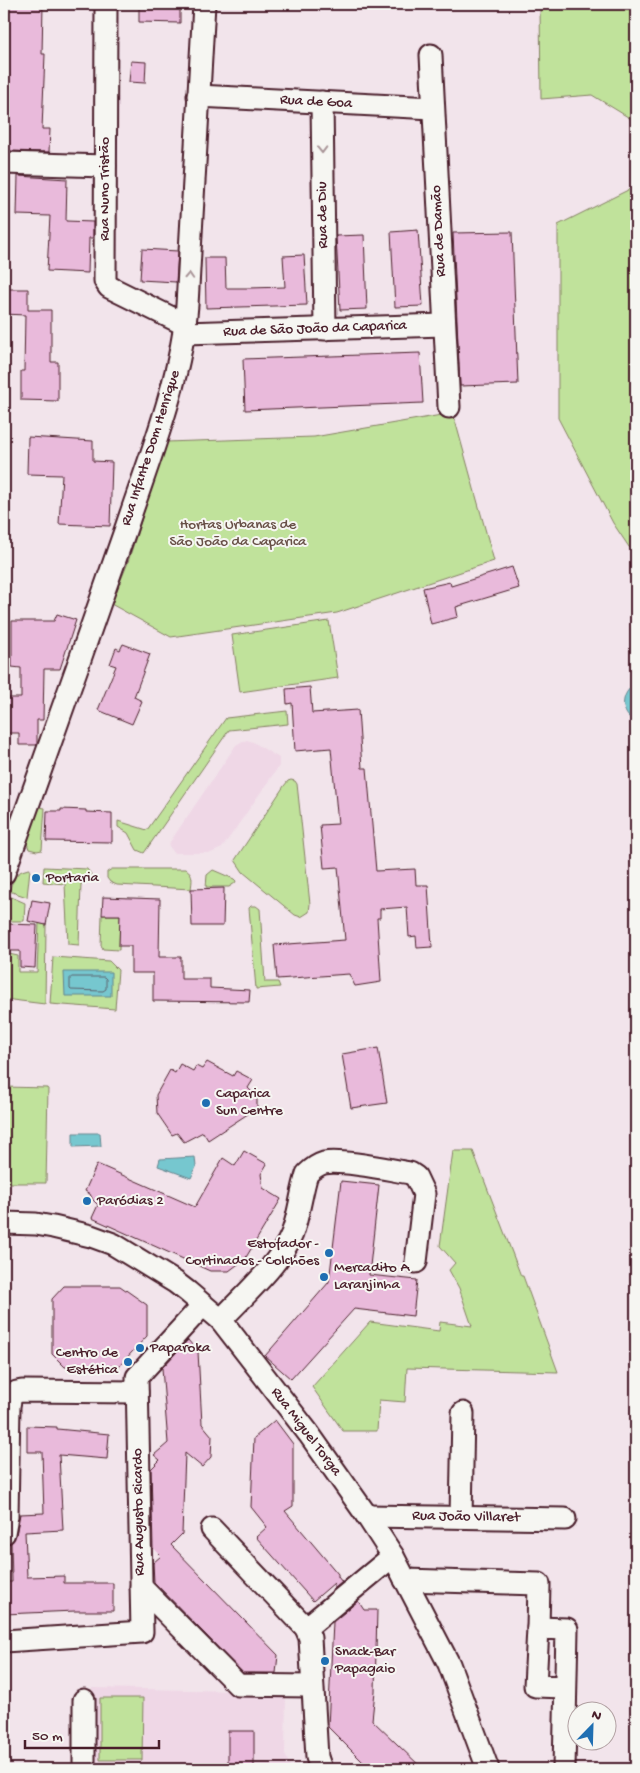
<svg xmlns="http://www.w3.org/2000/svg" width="640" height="1773" viewBox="0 0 640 1773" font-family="'Gochi Hand',sans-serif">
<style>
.built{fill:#efd7e6}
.green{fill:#c0e29b;stroke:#858063}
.water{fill:#76c7cf;stroke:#64848d}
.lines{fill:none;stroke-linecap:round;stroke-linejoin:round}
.shore{stroke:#5c626d;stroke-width:1}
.building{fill:#e9badb;stroke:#4a1f2b}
.street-casing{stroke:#4a1f2b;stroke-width:25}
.street{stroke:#f6f6f2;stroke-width:21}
.oneway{stroke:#a99598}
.poi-dot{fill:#1f6fb2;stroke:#f6f6f2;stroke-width:2}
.labels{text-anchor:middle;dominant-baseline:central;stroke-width:4;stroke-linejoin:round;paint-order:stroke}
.street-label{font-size:15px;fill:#4a1f2b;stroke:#f6f6f2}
.park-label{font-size:15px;fill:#685047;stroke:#f6f6f2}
.poi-label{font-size:15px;fill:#4a1f2b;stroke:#f6f6f2;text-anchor:start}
</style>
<rect width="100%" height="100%" fill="#f2e4eb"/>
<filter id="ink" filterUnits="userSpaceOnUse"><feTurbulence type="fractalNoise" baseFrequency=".02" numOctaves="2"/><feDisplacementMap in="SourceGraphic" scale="10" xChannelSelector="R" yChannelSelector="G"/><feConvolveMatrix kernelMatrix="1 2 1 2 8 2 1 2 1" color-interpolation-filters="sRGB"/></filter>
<g filter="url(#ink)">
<g class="built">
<polygon points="247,740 253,742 279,758 279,766 222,848 211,853 174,853 169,846 170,842 236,745 241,742"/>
<polygon points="92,1688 286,1692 285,1754 291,1769 92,1769"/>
</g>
<g class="green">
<polygon points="540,4 636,4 636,122 592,95 541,99"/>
<polygon points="636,186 636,551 629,547 613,523 558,418 558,225"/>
<polygon points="453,413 494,561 337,613 171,637 111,604 127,565 166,442 314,437"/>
<polygon points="329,621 338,678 240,692 232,635"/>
<polygon points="287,711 288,724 229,730 144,853 137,850 128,833 118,827 118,821 147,830 226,718"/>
<polygon points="291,780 295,781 297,784 310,904 309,912 301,917 295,915 243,872 235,860 284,786 288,781"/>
<polygon points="39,807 45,808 42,850 37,851 29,849 27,843"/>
<path d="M 44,867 L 87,869 L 91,874 C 90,881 87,882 81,884 L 79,945 L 68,944 L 65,884 L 43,882 Z"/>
<path d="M 30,869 L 27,897 L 9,891 C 14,878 15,871 30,869 Z"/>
<path d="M 112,869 L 186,869 C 194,874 192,881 191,889 L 117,885 L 110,882 L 107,878 L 107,872 Z"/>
<polygon points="213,870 234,879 236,881 235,883 229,887 206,887 207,875"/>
<polygon points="9,896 25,903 24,921 6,921 4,949 4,908"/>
<polygon points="251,906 256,906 260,909 265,982 278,982 280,987 256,989 249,908"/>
<polygon points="102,915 120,915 119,950 103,949 101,945"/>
<polygon points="39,923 46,925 45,1004 4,999 4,953 18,956 18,972 37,972"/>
<polygon points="53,957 109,961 118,970 115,1009 50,1004"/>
<polygon points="4,1087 48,1088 46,1183 4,1183"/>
<polygon points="453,1151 473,1151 521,1276 523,1276 558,1372 407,1368 405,1402 379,1400 377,1431 343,1431 312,1387 370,1322 439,1331 440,1322 472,1326 459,1288 449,1270 455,1263 440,1246"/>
<polygon points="100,1698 143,1698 142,1760 100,1760"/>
</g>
<g class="water">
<path d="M 636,684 L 636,722 C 619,714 620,692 636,684 Z"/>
<polygon points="64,972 111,972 111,996 65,996"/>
<polygon points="73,1133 100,1133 101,1146 73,1147"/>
<polygon points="195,1157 196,1167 191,1178 158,1166 160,1159"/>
</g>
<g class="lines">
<polygon class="shore" points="72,977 104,977 106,979 106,989 103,991 71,990 70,989 70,979"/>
</g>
<g class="building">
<polygon points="4,4 43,4 42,54 45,54 42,129 50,129 49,152 6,151 8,105 4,105"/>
<polygon points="139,4 180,4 180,23 139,22"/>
<polygon points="131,61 146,62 145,83 129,82"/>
<polygon points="18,176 67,179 66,221 93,222 93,238 89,238 88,273 47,271 50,216 17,215"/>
<polygon points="418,230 423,306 395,307 391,232"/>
<polygon points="512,232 518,384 460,386 453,233"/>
<polygon points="364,235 367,309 340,310 336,236"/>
<polygon points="142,249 178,251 176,282 140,280"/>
<polygon points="304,255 307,305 206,308 205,258 225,258 226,288 250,288 285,287 283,256"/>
<polygon points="4,289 28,289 28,310 51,310 51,362 58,362 58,401 21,400 21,371 24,371 25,315 4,314"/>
<polygon points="420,353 423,403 245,410 243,359"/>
<polygon points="28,437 93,441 93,461 112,462 110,526 59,524 62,475 27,474"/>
<polygon points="512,567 519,588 456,607 458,617 431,624 423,588 450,582 451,586"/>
<polygon points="57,614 76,620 60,669 44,669 43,720 37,720 37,745 19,745 19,733 7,733 7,698 21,698 21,668 12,667 12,621 54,621"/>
<polygon points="123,644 150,654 134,697 142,701 132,724 98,710 116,666 110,664 116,648 120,650"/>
<polygon points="310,687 312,713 358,710 362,768 367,768 376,871 415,869 416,885 428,885 432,947 417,948 416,936 409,937 407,907 380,909 380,918 377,918 381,982 355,986 349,974 277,979 274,945 345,940 338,867 324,868 320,825 338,824 331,748 295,751 292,703 287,704 286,689"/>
<polygon points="61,809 86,810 86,812 112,813 112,842 46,841 47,811 61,811"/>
<polygon points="224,888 223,926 192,926 191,889"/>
<polygon points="103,897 160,899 159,957 181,957 181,979 210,979 210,988 250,990 249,1002 153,1001 153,973 131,973 131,946 119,946 120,915 102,915"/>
<polygon points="32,900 50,903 46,925 28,921"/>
<polygon points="7,924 37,925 35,968 20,967 20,951 6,951"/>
<polygon points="378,1048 387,1103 351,1108 342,1054"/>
<polygon points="207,1062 233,1076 236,1071 253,1080 248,1088 255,1095 257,1099 257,1108 208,1140 203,1132 184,1142 177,1133 172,1135 157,1113 156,1095 170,1070 175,1073 180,1064 193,1071 196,1066 202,1069"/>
<polygon points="244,1151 267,1164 261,1174 263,1188 281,1199 245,1259 229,1271 210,1271 92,1218 98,1205 93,1200 90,1194 85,1191 97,1164 195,1207 223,1158 235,1166"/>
<polygon points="341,1181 379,1185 369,1275 417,1280 413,1316 354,1309 291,1379 265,1356 329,1282"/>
<polygon points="64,1286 120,1286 147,1305 147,1336 119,1366 65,1367 52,1354 52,1299"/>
<polygon points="188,1340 198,1352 202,1424 212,1436 211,1457 202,1467 185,1453 182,1534 171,1545 278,1655 276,1673 243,1673 154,1582 153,1563 161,1556 153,1548 151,1469 160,1460 154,1455 168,1443 162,1368"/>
<polygon points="275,1420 293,1444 293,1506 285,1511 338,1574 338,1577 342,1582 334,1589 334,1583 313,1601 256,1537 267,1527 251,1507 254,1438"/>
<polygon points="27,1426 57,1427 57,1429 109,1434 107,1459 59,1455 63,1530 25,1532 27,1577 64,1576 64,1583 113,1583 113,1611 75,1611 4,1614 4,1597 6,1597 5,1582 12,1582 11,1543 16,1535 20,1514 44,1513 42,1452 27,1452"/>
<polygon points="358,1601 364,1610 377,1610 375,1691 372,1720 423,1769 370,1769 328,1727 333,1622"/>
<rect x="228" y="1731" width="26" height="38"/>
</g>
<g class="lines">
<g class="street-casing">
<g id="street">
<polyline points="106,4 105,281 109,287 186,325"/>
<polyline points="431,55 449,407"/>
<polyline points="198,96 433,108"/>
<polyline points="322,102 325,329"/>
<polyline points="4,163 105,166"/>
<polyline points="185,333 444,325"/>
<path d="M 4,873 C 45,760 85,645 125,531 C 149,459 181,381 187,305 L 204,4"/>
<polyline points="4,1223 36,1224 53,1227 91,1236 113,1244 175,1282 188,1292 221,1320 309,1434 367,1516 393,1556 449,1664 488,1769"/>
<path d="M 221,1320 C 243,1296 280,1264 292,1234 C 299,1215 301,1193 307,1174 C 312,1169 317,1165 324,1163 C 341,1159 391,1170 410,1173 L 416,1177 L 424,1194 L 416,1262"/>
<polyline points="367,1516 565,1519"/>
<polyline points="461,1517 463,1413"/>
<polyline points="212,1529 306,1628"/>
<polyline points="4,1533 7,1516 9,1406 11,1395 17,1392 22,1391 137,1392"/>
<polyline points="405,1580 539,1584 538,1628"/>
<polyline points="141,1587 238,1685 312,1686"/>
<polyline points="4,1641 142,1632 137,1377 203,1305"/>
<polyline points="84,1769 84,1700"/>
<polyline points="321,1769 317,1757 310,1638 306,1628 393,1556"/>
<polyline points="564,1769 567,1629 538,1628 535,1686 565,1687"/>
</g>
</g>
<use href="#street" class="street"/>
</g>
<defs><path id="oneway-chevron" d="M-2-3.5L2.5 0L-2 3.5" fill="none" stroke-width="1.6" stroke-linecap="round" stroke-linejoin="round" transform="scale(1.25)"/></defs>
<g class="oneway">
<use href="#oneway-chevron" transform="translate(322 150) rotate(89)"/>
<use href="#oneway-chevron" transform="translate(189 276) rotate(-87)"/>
</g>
</g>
<g class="poi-dot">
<circle cx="36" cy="878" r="5"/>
<circle cx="206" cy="1103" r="5"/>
<circle cx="87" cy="1201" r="5"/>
<circle cx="329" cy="1253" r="5"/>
<circle cx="324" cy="1277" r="5"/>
<circle cx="140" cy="1348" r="5"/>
<circle cx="128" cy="1362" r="5"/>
<circle cx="325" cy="1661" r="5"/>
</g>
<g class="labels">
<g class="street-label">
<text transform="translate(316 102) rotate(3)">Rua de Goa</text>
<text transform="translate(105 189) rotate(-90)">Rua Nuno Tristão</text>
<text transform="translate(323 215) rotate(-91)">Rua de Diu</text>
<text transform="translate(439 231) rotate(-93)">Rua de Damão</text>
<text transform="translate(315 329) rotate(-2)">Rua de São João da Caparica</text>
<text transform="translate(151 448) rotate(-72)">Rua Infante Dom Henrique</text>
<text transform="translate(306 1432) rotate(53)">Rua Miguel Torga</text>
<text transform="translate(139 1512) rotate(-91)">Rua Augusto Ricardo</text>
<text transform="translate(466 1517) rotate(1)">Rua João Villaret</text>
</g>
<g class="park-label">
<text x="238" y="525">Hortas Urbanas de<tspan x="238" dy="17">São João da Caparica</tspan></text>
</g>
<g class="poi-label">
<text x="46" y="878">Portaria</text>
<text x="216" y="1094">Caparica<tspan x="216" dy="17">Sun Centre</tspan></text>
<text x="97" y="1201">Paródias 2</text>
<text x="319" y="1244" text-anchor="end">Estofador -<tspan x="319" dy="17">Cortinados - Colchões</tspan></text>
<text x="334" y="1268">Mercadito A<tspan x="334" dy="17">Laranjinha</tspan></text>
<text x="150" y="1348">Paparoka</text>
<text x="118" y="1353" text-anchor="end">Centro de<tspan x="118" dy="17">Estética</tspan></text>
<text x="335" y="1652">Snack-Bar<tspan x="335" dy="17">Papagaio</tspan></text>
</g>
</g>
<rect width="640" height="1773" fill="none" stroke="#f6f6f2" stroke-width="20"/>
<rect x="10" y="10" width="620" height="1753" fill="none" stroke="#4a1f2b" stroke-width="2" filter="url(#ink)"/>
<g transform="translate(592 1726) rotate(23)"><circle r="24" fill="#f6f6f2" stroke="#b1a0a2"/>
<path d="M0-4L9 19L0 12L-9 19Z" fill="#1f6fb2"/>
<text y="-8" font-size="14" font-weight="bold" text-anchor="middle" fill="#4a1f2b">N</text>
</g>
<path d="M25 1740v8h134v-8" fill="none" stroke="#4a1f2b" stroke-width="2.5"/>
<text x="32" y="1740" font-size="15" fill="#4a1f2b" stroke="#f6f6f2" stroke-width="4" paint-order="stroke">50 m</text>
</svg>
